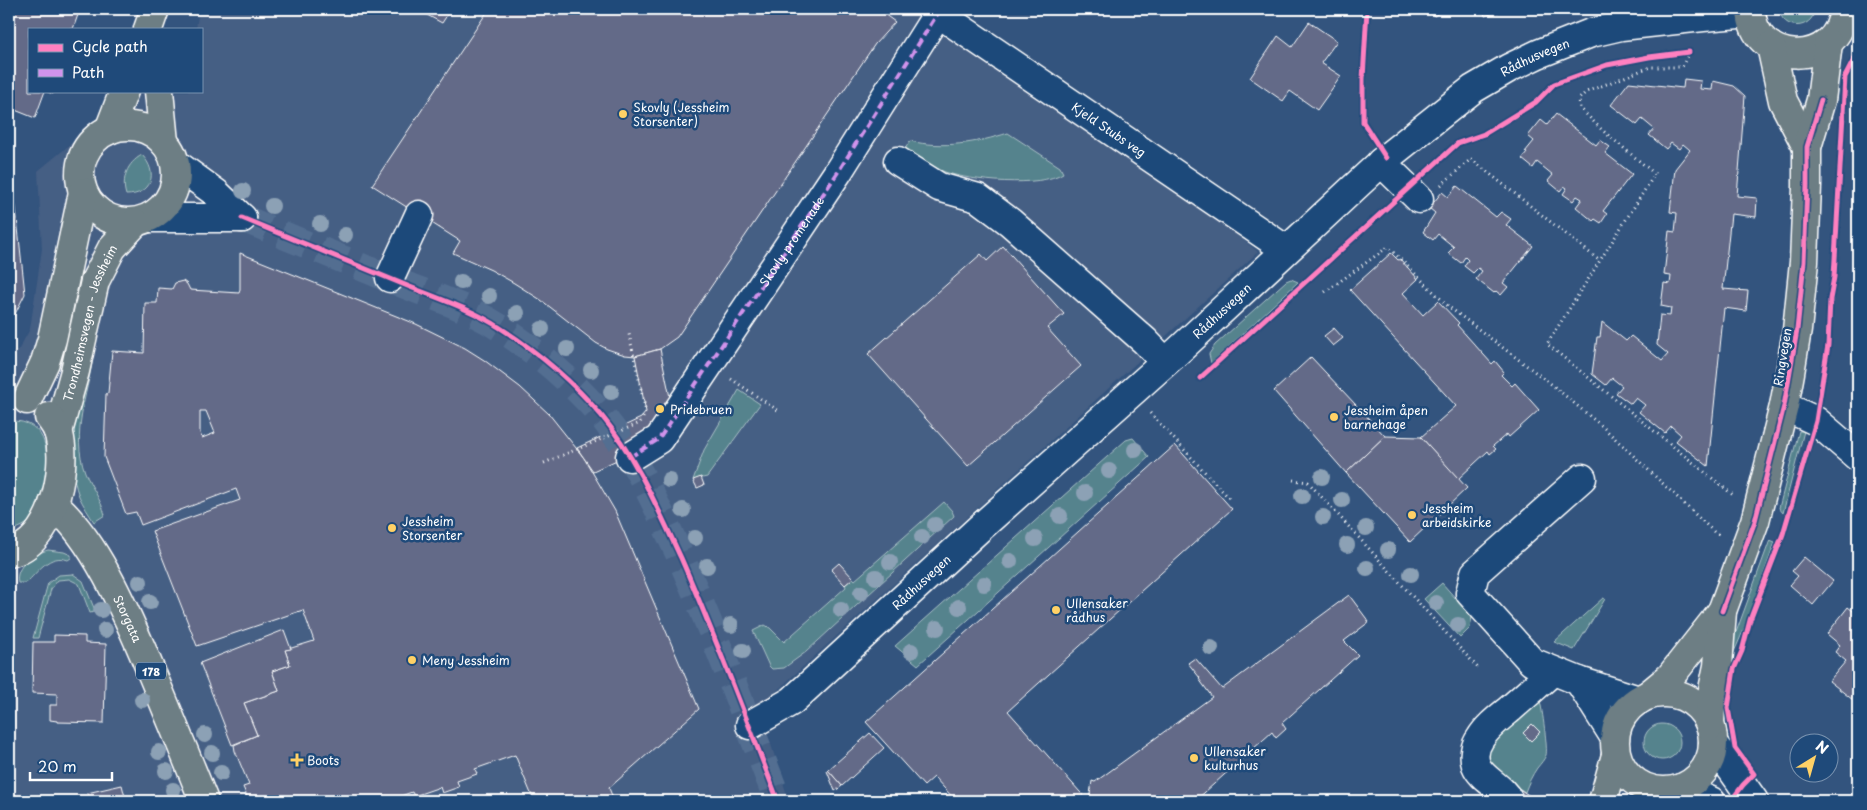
<svg xmlns="http://www.w3.org/2000/svg" width="1867" height="810" viewBox="0 0 1867 810" font-family="'Playpen Sans',sans-serif">
<style>
.built{fill:#455e84}
.green{fill:#54838d;stroke:#aac1c6}
.building{fill:#636a88;stroke:#fff;fill-rule:evenodd}
.lines{fill:none;stroke-linecap:round;stroke-linejoin:round}
.minor-tunnel{stroke:#526e91;stroke-width:28;stroke-dasharray:28 14;stroke-linecap:butt}
.minor-casing{stroke:#fff;stroke-width:31}
.major-casing{stroke:#fff;stroke-width:31}
.path{stroke:#fff;stroke-width:3;stroke-dasharray:1 4;stroke-linecap:butt}
.minor{stroke:#1f4a7a;stroke-width:28}
.major{stroke:#6d7e84;stroke-width:28}
.path-bridge{stroke:#fff;stroke-width:3;stroke-dasharray:1 4;stroke-linecap:butt}
.quiet{stroke:#d193ec;stroke-width:4;stroke-dasharray:8 4;stroke-linecap:butt}
.cycleway-casing{stroke:#1f4a7a;stroke-width:8}
.cycleway{stroke:#ff80c0;stroke-width:5}
.tree{fill:#8ca1b5}
.poi-dot{fill:#ffd166;stroke:#1f4a7a;stroke-width:2}
.labels{text-anchor:middle;dominant-baseline:central;stroke-width:5;stroke-linejoin:round;paint-order:stroke}
.shield{fill:#1f4a7a;stroke:#bcc9d7;stroke-width:1}
.shield-label{font-size:11px;font-weight:bold;fill:#fff}
.street-label{font-size:12px;fill:#fff;stroke:#1f4a7a}
.poi-label{font-size:12px;fill:#fff;stroke:#1f4a7a;text-anchor:start}
</style>
<rect width="100%" height="100%" fill="#33547e"/>
<filter id="ink" filterUnits="userSpaceOnUse"><feTurbulence type="fractalNoise" baseFrequency=".02" numOctaves="2"/><feDisplacementMap in="SourceGraphic" scale="10" xChannelSelector="R" yChannelSelector="G"/><feConvolveMatrix kernelMatrix="1 2 1 2 8 2 1 2 1" color-interpolation-filters="sRGB"/></filter>
<g filter="url(#ink)">
<polygon class="built" points="199,9 931,9 1094,116 1258,252 759,707 789,801 9,801 9,354 19,349 30,329 42,249 38,171 135,91 201,91 201,29 196,29"/>
<g class="green">
<path d="M 1779,9 L 1815,9 C 1812,31 1782,31 1779,9 Z"/>
<path d="M 1008,133 L 1060,167 L 1063,173 C 1040,188 970,181 945,172 C 931,167 918,157 905,149 L 910,141 C 943,149 977,143 1008,133 Z"/>
<path d="M 142,155 C 159,173 152,195 126,195 C 121,179 127,163 142,155 Z"/>
<polygon points="1291,279 1298,282 1211,363 1209,354 1215,345 1286,281"/>
<path d="M 88,356 L 93,358 C 87,396 71,434 85,472 C 91,487 101,499 105,515 L 94,522 C 89,514 83,505 79,496 C 63,456 79,396 88,356 Z"/>
<polygon points="739,390 760,404 707,477 693,480 704,450"/>
<path d="M 9,421 C 50,419 51,459 43,489 C 41,500 38,513 30,521 C 24,526 16,530 9,530 Z"/>
<polygon points="1799,431 1804,431 1783,513 1779,508"/>
<polygon points="1133,438 1149,457 918,665 895,646 1126,440"/>
<polygon points="944,502 952,511 954,516 806,652 784,668 772,669 769,666 753,631 765,625 770,628 784,642 846,587 845,585 853,578 855,580"/>
<polygon points="1770,540 1775,542 1744,629 1730,661 1734,638"/>
<path d="M 48,550 L 64,552 L 71,555 L 71,558 L 68,560 C 49,553 38,572 26,583 L 18,583 C 14,566 34,554 48,550 Z"/>
<polygon points="73,574 83,581 94,608 97,607 99,611 90,613 79,584 69,579 58,580 51,589 38,638 33,638 48,583 59,575"/>
<polygon points="1442,583 1472,617 1470,628 1460,638 1424,599"/>
<polygon points="1603,598 1605,599 1574,650 1554,642"/>
<path d="M 1538,701 L 1540,701 C 1542,708 1548,749 1546,755 C 1544,760 1541,763 1537,768 C 1532,775 1528,784 1525,792 L 1501,776 L 1486,758 L 1488,744 Z"/>
<circle cx="1662" cy="742" r="18"/>
</g>
<g class="building">
<polygon points="9,9 80,9 73,29 29,29 29,91 54,91 53,94 45,91 35,118 15,110 9,124"/>
<polygon points="416,9 451,9 442,23"/>
<polygon points="489,9 882,9 885,11 884,14 895,22 875,44 677,337 660,349 635,356 625,355 607,349 596,343 541,300 514,283 491,270 453,253 460,241 372,185"/>
<polygon points="1428,9 1446,9 1434,16"/>
<polygon points="1483,9 1507,9 1485,16"/>
<polygon points="1309,22 1337,41 1321,63 1341,76 1317,110 1290,91 1283,101 1250,78 1278,36 1292,47"/>
<polygon points="1684,79 1701,81 1700,89 1712,90 1713,81 1734,86 1745,96 1737,196 1757,198 1756,217 1731,214 1723,289 1748,291 1746,311 1724,308 1708,466 1676,441 1681,435 1671,426 1665,433 1639,412 1645,405 1636,398 1631,404 1616,393 1622,386 1612,378 1606,385 1592,374 1597,337 1600,337 1602,322 1626,341 1631,336 1662,361 1668,354 1657,345 1660,315 1670,316 1671,308 1661,306 1664,283 1670,284 1671,276 1664,275 1669,231 1675,232 1677,213 1670,212 1675,169 1690,150 1683,144 1679,149 1671,143 1666,149 1649,135 1654,129 1642,119 1637,125 1611,105 1629,82 1683,88"/>
<polygon points="1556,114 1596,145 1600,140 1610,147 1605,153 1632,174 1603,211 1607,214 1601,223 1595,219 1593,221 1576,207 1582,199 1577,196 1573,201 1563,194 1567,188 1564,186 1560,191 1548,181 1553,175 1537,162 1533,168 1522,159 1527,153 1525,152 1534,141 1528,136 1541,120 1547,125"/>
<polygon points="12,171 25,294 11,322 9,323 9,172"/>
<polygon points="1457,186 1496,217 1501,212 1511,219 1506,225 1533,246 1503,283 1508,287 1501,295 1496,291 1494,293 1476,279 1482,271 1478,268 1473,273 1464,266 1468,260 1465,257 1461,263 1448,253 1454,247 1438,234 1433,240 1423,232 1435,213 1429,208 1442,192 1448,197"/>
<polygon points="1003,246 1064,314 1047,328 1081,366 968,466 868,354 981,254 987,261"/>
<path d="M 240,253 L 416,324 L 465,348 L 484,360 L 520,387 L 549,414 L 584,458 L 615,511 L 699,709 L 609,788 L 614,801 L 534,801 L 515,755 L 475,769 L 477,774 L 457,781 L 459,787 L 442,793 L 440,787 L 414,796 L 412,792 L 390,800 L 390,801 L 249,801 L 243,787 L 249,785 L 235,751 L 234,745 L 257,735 L 244,703 L 279,691 L 272,671 L 290,665 L 285,650 L 314,641 L 303,610 L 197,646 L 152,531 L 240,500 L 236,489 L 141,525 L 136,512 L 126,514 L 104,457 L 106,394 L 108,393 L 112,351 L 144,353 L 145,303 L 157,303 L 158,288 L 172,289 L 175,283 L 183,281 L 187,284 L 190,290 L 239,293 L 240,289 ZM 200,411 L 206,411 L 215,433 L 202,438 L 200,433 Z"/>
<polygon points="1391,253 1398,260 1400,259 1418,279 1403,293 1423,315 1438,301 1459,323 1457,325 1492,364 1495,361 1504,372 1501,375 1512,386 1515,383 1539,410 1509,437 1507,434 1493,446 1496,449 1490,454 1488,451 1458,479 1421,437 1456,406 1350,290"/>
<polygon points="1334,328 1343,338 1333,346 1324,336"/>
<polygon points="660,349 672,407 647,446 593,471 577,448 641,418 646,412 635,356"/>
<polygon points="1311,357 1385,436 1346,473 1274,391"/>
<polygon points="1385,436 1421,437 1467,488 1410,542 1346,473"/>
<polygon points="1175,445 1232,509 1008,711 1088,801 956,801 934,777 924,786 866,722"/>
<polygon points="701,477 704,485 697,488 693,480"/>
<polygon points="1804,557 1833,581 1813,605 1790,585 1798,576 1792,571"/>
<polygon points="839,563 853,578 845,585 831,570"/>
<polygon points="1349,595 1369,622 1344,641 1358,655 1282,723 1286,729 1276,738 1272,732 1195,801 1089,801 1092,781 1095,782 1212,697 1199,679 1200,678 1188,663 1195,658 1222,689"/>
<polygon points="1848,607 1858,615 1858,704 1829,681 1846,661 1835,652 1840,645 1827,634"/>
<polygon points="284,630 291,649 285,650 290,665 272,671 279,691 244,703 257,735 232,745 200,663"/>
<polygon points="54,635 85,636 85,643 106,644 104,723 57,722 57,721 50,720 50,705 57,705 57,694 32,693 33,642 54,642"/>
<polygon points="1532,724 1540,732 1531,741 1523,733"/>
<polygon points="870,733 884,748 842,786 828,770"/>
<polygon points="828,770 842,786 835,791 827,771"/>
<polygon points="1505,779 1537,801 1487,801"/>
<polygon points="122,785 126,801 89,801 87,793"/>
</g>
<g class="lines">
<path class="minor-tunnel" d="M 242,218 C 298,241 354,264 410,287 C 441,299 475,311 502,329 C 539,353 573,382 601,415 C 636,457 658,509 681,558 C 716,638 747,720 778,801"/>
<g class="minor-casing">
<g id="minor">
<path id="s1" d="M 932,9 L 1285,249"/>
<polyline points="898,161 939,187 978,198 1010,222 1145,341 1165,362"/>
<polyline points="1381,162 1419,199"/>
<polyline points="176,164 216,193 242,218"/>
<polyline points="149,218 242,218"/>
<polyline points="390,278 419,215"/>
<polyline points="1784,406 1816,421 1858,457"/>
<path id="s2" d="M 630,457 L 659,439 L 838,172 L 938,13"/>
<polyline points="1582,478 1475,573 1470,593 1532,662 1579,681 1639,700"/>
<polyline points="1579,681 1615,738"/>
<path id="s3" d="M 750,725 L 792,701 L 983,525 L 1177,352 L 1386,158 L 1473,89 L 1509,68 L 1538,54 L 1591,33 L 1621,26 L 1703,17 L 1751,13"/>
<polyline points="1713,743 1754,801"/>
<polyline points="1681,788 1711,801"/>
<path d="M 1509,801 C 1502,786 1482,780 1476,765 C 1473,756 1475,746 1480,739 C 1487,727 1499,718 1510,709 C 1524,697 1538,684 1553,671"/>
</g>
</g>
<g class="major-casing">
<g id="major">
<path d="M 1751,9 C 1752,67 1839,70 1844,9"/>
<polyline points="148,29 155,9"/>
<polyline points="1771,46 1783,101 1807,147"/>
<polyline points="159,91 164,142"/>
<circle cx="128" cy="174" r="48"/>
<polyline points="109,130 124,91"/>
<polyline points="27,400 45,362 52,339 83,192"/>
<path id="s4" d="M 58,432 L 75,371 L 95,281 L 112,248 L 135,223"/>
<path id="s5" d="M 53,504 C 94,538 124,608 145,657 C 165,705 185,753 204,801"/>
<path d="M 9,553 C 52,544 68,471 59,434 C 57,428 53,422 49,417"/>
<circle cx="1664" cy="742" r="49"/>
<polyline points="1647,696 1670,677 1722,611"/>
<polyline points="1710,726 1711,699 1718,666 1722,611 1755,521 1784,406 1790,373 1797,330 1804,262 1807,186 1807,147 1821,100 1828,43"/>
<polyline points="1603,801 1616,755"/>
</g>
</g>
<g class="path">
<polyline points="1689,52 1682,67 1650,67 1586,92 1579,99 1580,108 1602,130 1655,174 1547,344 1733,495"/>
<polyline points="1441,185 1471,159 1600,261"/>
<polyline points="1325,292 1388,247 1449,307 1551,384 1604,428 1714,532 1721,536"/>
<polyline points="731,379 779,411"/>
<polyline points="1150,413 1229,498"/>
<polyline points="1293,480 1308,482 1478,668"/>
<polyline points="744,801 755,799"/>
</g>
<use href="#minor" class="minor"/>
<use href="#major" class="major"/>
<polyline class="path-bridge" points="544,463 640,423 646,412 629,334"/>
<polyline class="quiet" points="630,457 659,439 838,172 938,13"/>
<g class="cycleway-casing">
<g id="cycleway">
<polyline points="1367,9 1363,79 1363,122 1386,158"/>
<path d="M 242,218 C 298,241 354,264 410,287 C 441,299 475,311 502,329 C 539,353 573,382 601,415 C 636,457 658,509 681,558 C 716,638 747,720 778,801"/>
<polyline points="1200,378 1458,143 1484,134 1536,102 1554,84 1607,65 1649,57 1689,52"/>
<polyline points="1722,611 1755,521 1784,406 1797,330 1804,262 1807,186 1807,147 1821,100"/>
<polyline points="1731,801 1743,785 1754,774 1735,748 1728,708 1734,669 1742,651 1750,620 1783,534 1816,421 1828,345 1830,299 1834,277 1845,77 1858,52"/>
</g>
</g>
<use href="#cycleway" class="cycleway"/>
</g>
<g class="tree">
<circle cx="243" cy="191" r="8"/>
<circle cx="272" cy="206" r="8"/>
<circle cx="320" cy="224" r="8"/>
<circle cx="345" cy="235" r="8"/>
<circle cx="461" cy="282" r="8"/>
<circle cx="489" cy="296" r="8"/>
<circle cx="517" cy="313" r="8"/>
<circle cx="542" cy="329" r="8"/>
<circle cx="567" cy="349" r="8"/>
<circle cx="591" cy="370" r="8"/>
<circle cx="611" cy="392" r="8"/>
<circle cx="1135" cy="450" r="8"/>
<circle cx="1109" cy="471" r="8"/>
<circle cx="1322" cy="477" r="8"/>
<circle cx="669" cy="480" r="8"/>
<circle cx="1085" cy="493" r="8"/>
<circle cx="1302" cy="496" r="8"/>
<circle cx="1342" cy="500" r="8"/>
<circle cx="683" cy="510" r="8"/>
<circle cx="1060" cy="516" r="8"/>
<circle cx="1323" cy="517" r="8"/>
<circle cx="935" cy="525" r="8"/>
<circle cx="1366" cy="528" r="8"/>
<circle cx="922" cy="537" r="8"/>
<circle cx="695" cy="538" r="8"/>
<circle cx="1035" cy="539" r="8"/>
<circle cx="1347" cy="545" r="8"/>
<circle cx="1388" cy="550" r="8"/>
<circle cx="1010" cy="561" r="8"/>
<circle cx="890" cy="562" r="8"/>
<circle cx="707" cy="566" r="8"/>
<circle cx="1367" cy="568" r="8"/>
<circle cx="1411" cy="574" r="8"/>
<circle cx="876" cy="577" r="8"/>
<circle cx="140" cy="582" r="8"/>
<circle cx="984" cy="584" r="8"/>
<circle cx="861" cy="593" r="8"/>
<circle cx="150" cy="602" r="8"/>
<circle cx="1436" cy="603" r="8"/>
<circle cx="959" cy="607" r="8"/>
<circle cx="101" cy="610" r="8"/>
<circle cx="841" cy="610" r="8"/>
<circle cx="731" cy="625" r="8"/>
<circle cx="1458" cy="625" r="8"/>
<circle cx="937" cy="628" r="8"/>
<circle cx="105" cy="630" r="8"/>
<circle cx="1211" cy="648" r="8"/>
<circle cx="743" cy="651" r="8"/>
<circle cx="911" cy="651" r="8"/>
<circle cx="142" cy="700" r="8"/>
<circle cx="205" cy="735" r="8"/>
<circle cx="159" cy="752" r="8"/>
<circle cx="212" cy="753" r="8"/>
<circle cx="166" cy="771" r="8"/>
<circle cx="221" cy="773" r="8"/>
<circle cx="173" cy="790" r="8"/>
</g>
</g>
<g class="poi-dot">
<circle cx="623" cy="114" r="5"/>
<circle cx="660" cy="409" r="5"/>
<circle cx="1334" cy="417" r="5"/>
<circle cx="1412" cy="515" r="5"/>
<circle cx="392" cy="528" r="5"/>
<circle cx="1056" cy="610" r="5"/>
<circle cx="412" cy="660" r="5"/>
<circle cx="1194" cy="758" r="5"/>
<path d="M294.5 752.5h5v5h5v5h-5v5h-5v-5h-5v-5h5z"/>
</g>
<g class="labels">
<rect class="shield" x="136" y="662.5" width="30" height="17" rx="4"/>
<g class="shield-label">
<text x="151" y="671">178</text>
</g>
<g class="street-label">
<text stroke="none"><textPath href="#s3" startOffset="1034">Rådhusvegen</textPath></text>
<text stroke="none"><textPath href="#s1" startOffset="214">Kjeld Stubs veg</textPath></text>
<text stroke="none"><textPath href="#s2" startOffset="272">Skovly promenade</textPath></text>
<text stroke="none"><textPath href="#s3" startOffset="629">Rådhusvegen</textPath></text>
<text stroke="none"><textPath href="#s4" startOffset="114">Trondheimsvegen - Jessheim</textPath></text>
<text transform="translate(1782 357) rotate(-81)">Ringvegen</text>
<text stroke="none"><textPath href="#s3" startOffset="224">Rådhusvegen</textPath></text>
<text stroke="none"><textPath href="#s5" startOffset="138">Storgata</textPath></text>
</g>
<g class="poi-label">
<text x="633" y="107">Skovly (Jessheim<tspan x="633" dy="14">Storsenter)</tspan></text>
<text x="670" y="409">Pridebruen</text>
<text x="1344" y="410">Jessheim åpen<tspan x="1344" dy="14">barnehage</tspan></text>
<text x="1422" y="508">Jessheim<tspan x="1422" dy="14">arbeidskirke</tspan></text>
<text x="402" y="521">Jessheim<tspan x="402" dy="14">Storsenter</tspan></text>
<text x="1066" y="603">Ullensaker<tspan x="1066" dy="14">rådhus</tspan></text>
<text x="422" y="660">Meny Jessheim</text>
<text x="1204" y="751">Ullensaker<tspan x="1204" dy="14">kulturhus</tspan></text>
<text x="307" y="760">Boots</text>
</g>
</g>
<rect width="1867" height="810" fill="none" stroke="#1f4a7a" stroke-width="30"/>
<rect x="15" y="15" width="1837" height="780" fill="none" stroke="#fff" stroke-width="2" filter="url(#ink)"/>
<rect x="28" y="28" width="175" height="65" fill="#1f4a7a" stroke="#7992af"/>
<rect x="38" y="44" width="25" height="8" fill="#ff80c0" stroke="#7992af"/>
<text x="72" y="52" font-size="15" fill="#ffffff">Cycle path</text>
<rect x="38" y="69" width="25" height="8" fill="#d193ec" stroke="#7992af"/>
<text x="72" y="78" font-size="15" fill="#ffffff">Path</text>
<g transform="translate(1814 758) rotate(37)"><circle r="24" fill="#1f4a7a" stroke="#7992af"/>
<path d="M0-4L9 19L0 12L-9 19Z" fill="#ffd166"/>
<text y="-8" font-size="14" font-weight="bold" text-anchor="middle" fill="#ffffff">N</text>
</g>
<path d="M30 772v8h82v-8" fill="none" stroke="#ffffff" stroke-width="2.5"/>
<text x="38" y="772" font-size="15" fill="#ffffff" stroke="#1f4a7a" stroke-width="4" paint-order="stroke">20 m</text>
</svg>
